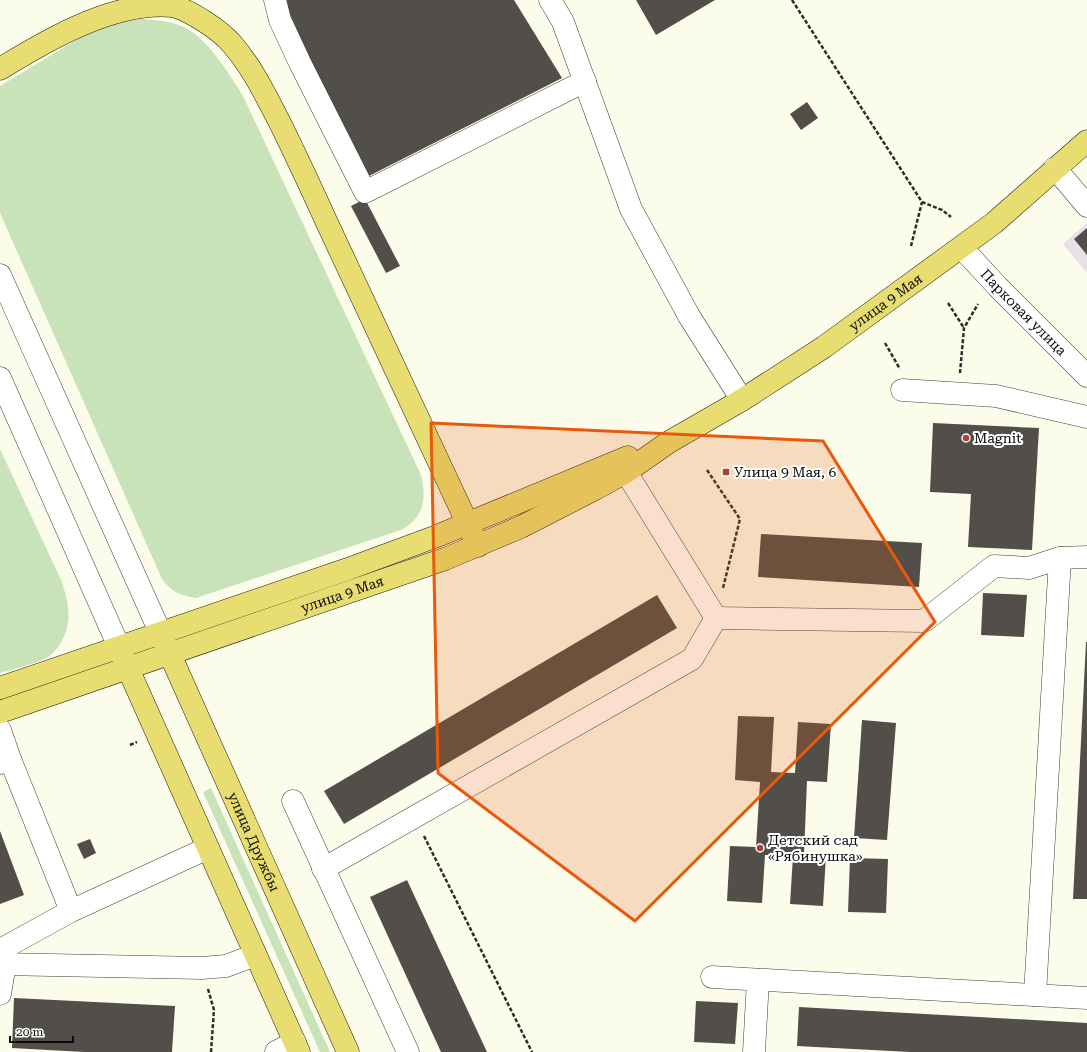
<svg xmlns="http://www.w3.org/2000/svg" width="1087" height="1052" viewBox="0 0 1087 1052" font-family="'Roboto Serif',serif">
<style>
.industrial{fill:#e9e0e8}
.green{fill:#c8e2b9}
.building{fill:#524e49}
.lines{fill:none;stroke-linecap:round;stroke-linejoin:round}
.minor-casing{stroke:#3e3e3e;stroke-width:23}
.major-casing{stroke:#1c1c1c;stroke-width:23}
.path{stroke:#2d2d2d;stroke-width:2.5;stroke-dasharray:4 2;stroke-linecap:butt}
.minor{stroke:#fff;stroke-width:22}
.major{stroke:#e7dd70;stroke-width:22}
.marked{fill:#e8590c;fill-opacity:0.2;stroke:#e8590c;stroke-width:3;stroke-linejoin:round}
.poi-dot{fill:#a94235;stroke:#fff;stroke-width:1.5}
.labels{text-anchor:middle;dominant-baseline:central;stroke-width:4;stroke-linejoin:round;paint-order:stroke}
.street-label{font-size:14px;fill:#0b0b0b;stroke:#fff}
.poi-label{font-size:14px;fill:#0b0b0b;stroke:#fff;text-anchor:start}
</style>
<rect width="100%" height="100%" fill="#fcfceb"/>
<polygon class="industrial" points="1087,223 1087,273 1063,244"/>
<g class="green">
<path d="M 141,19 C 156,20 170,21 184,27 C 208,39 227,71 242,94 L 421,475 C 427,500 424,517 401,530 L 196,598 C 179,595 172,592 162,579 L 0,213 L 0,86 L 88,33 L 118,23 Z"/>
<path d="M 0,449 L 62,582 C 69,606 73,622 60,644 C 57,649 50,657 44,659 C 30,665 14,669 0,673 Z"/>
<polygon points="211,788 330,1052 320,1052 203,792"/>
</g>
<g class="building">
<polygon points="278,0 514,0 562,78 359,181 301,52 306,50 281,14"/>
<polygon points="636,0 715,0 656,35"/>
<polygon points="807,102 818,118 801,130 790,114"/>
<polygon points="365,199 400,266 386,273 351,206"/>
<polygon points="1087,228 1087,255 1074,239"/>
<polygon points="933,423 1039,428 1032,550 968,547 971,494 930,492"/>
<polygon points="761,534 922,543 919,587 758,577"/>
<polygon points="983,593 1027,595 1024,637 981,635"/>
<polygon points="657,595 677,628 344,824 324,791"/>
<polygon points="1086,642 1087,642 1087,899 1073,899"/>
<polygon points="738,716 774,717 771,772 795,773 798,722 831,724 827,782 807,781 804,854 826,855 823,906 790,904 793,856 765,855 762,903 727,901 730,846 756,847 760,782 735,780"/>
<polygon points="862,720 896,723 887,840 854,838"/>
<polygon points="0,831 24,895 0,904"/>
<polygon points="90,839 96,853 84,859 77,844"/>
<polygon points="850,858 888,859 886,913 848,912"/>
<polygon points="407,880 487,1052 441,1052 370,897"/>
<polygon points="14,998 175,1006 172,1052 84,1052 12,1048"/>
<polygon points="696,1001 738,1003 735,1044 694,1042"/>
<polygon points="799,1007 1087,1023 1087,1052 910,1052 797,1046"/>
</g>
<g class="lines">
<g class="minor-casing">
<g id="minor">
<polyline points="275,0 280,20 300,63 365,192 585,81"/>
<polyline points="550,0 563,22 631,209 689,316 742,400"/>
<polyline points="1055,168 1087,206"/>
<path id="s1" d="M 962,248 L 998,287 L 1087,376"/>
<polyline points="0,275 160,632"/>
<polyline points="0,378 119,647"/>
<polyline points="902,390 996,396 1087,417"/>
<polyline points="626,472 716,618"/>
<polyline points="0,730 10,759"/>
<polyline points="0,763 10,759 71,911"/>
<polyline points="293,801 408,1052"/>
<polyline points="323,869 692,659 716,618 924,621 994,566 1029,568 1060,558 1087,557"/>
<polyline points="0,950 71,911 208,848"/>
<polyline points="0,964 202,968 226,966 255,955"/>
<polyline points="712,977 1087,998"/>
<polyline points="0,994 5,964"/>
<polyline points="1035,995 1060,558"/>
<polyline points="276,1052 295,1042"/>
<polyline points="754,1052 758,980"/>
</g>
</g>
<g class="major-casing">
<g id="major">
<path d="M 0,69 C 47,40 115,0 173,6 C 191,11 220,30 232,44 C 252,67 265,94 279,121 C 296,155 312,190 328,225 C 378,332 428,439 478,546"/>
<path id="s2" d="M 164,641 L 348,1052"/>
<polyline points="122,655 299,1052"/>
<polyline points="0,688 348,569 437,536 628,457"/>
<path id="s3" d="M 0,712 L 445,559 L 521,527 L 595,489 L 626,472 L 669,442 L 742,400 L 824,347 L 994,223 L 1087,141"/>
</g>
</g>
<g class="path">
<polyline points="792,0 922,202 942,210 951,217"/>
<polyline points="911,246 922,202"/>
<polyline points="948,303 964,328"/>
<polyline points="885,343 900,369"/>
<polyline points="960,373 964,328 978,304"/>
<polyline points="707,470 740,519 723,588"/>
<polyline points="130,745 137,742"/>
<polyline points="424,836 532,1052"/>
<polyline points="208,989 214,1010 211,1052"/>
</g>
<use href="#minor" class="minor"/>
<use href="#major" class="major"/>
</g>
<path class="marked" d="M 431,423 L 823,441 L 935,622 L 635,921 L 438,773 Z"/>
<g class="poi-dot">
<circle cx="966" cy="438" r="4"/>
<rect x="722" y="468" width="8" height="8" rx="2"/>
<circle cx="760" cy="848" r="4"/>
</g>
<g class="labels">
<g class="street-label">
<text stroke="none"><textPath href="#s3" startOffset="982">улица 9 Мая</textPath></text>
<text stroke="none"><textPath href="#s1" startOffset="89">Парковая улица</textPath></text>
<text stroke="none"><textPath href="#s3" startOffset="362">улица 9 Мая</textPath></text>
<text stroke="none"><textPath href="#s2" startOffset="220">улица Дружбы</textPath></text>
</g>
<g class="poi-label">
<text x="974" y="438">Magnit</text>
<text x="734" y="472">Улица 9 Мая, 6</text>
<text x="768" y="840">Детский сад<tspan x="768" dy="16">«Рябинушка»</tspan></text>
</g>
</g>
<path d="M10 1036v6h63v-6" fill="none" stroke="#0b0b0b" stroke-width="2"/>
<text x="16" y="1036" font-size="12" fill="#0b0b0b" stroke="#ffffff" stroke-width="3" paint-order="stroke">20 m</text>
</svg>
